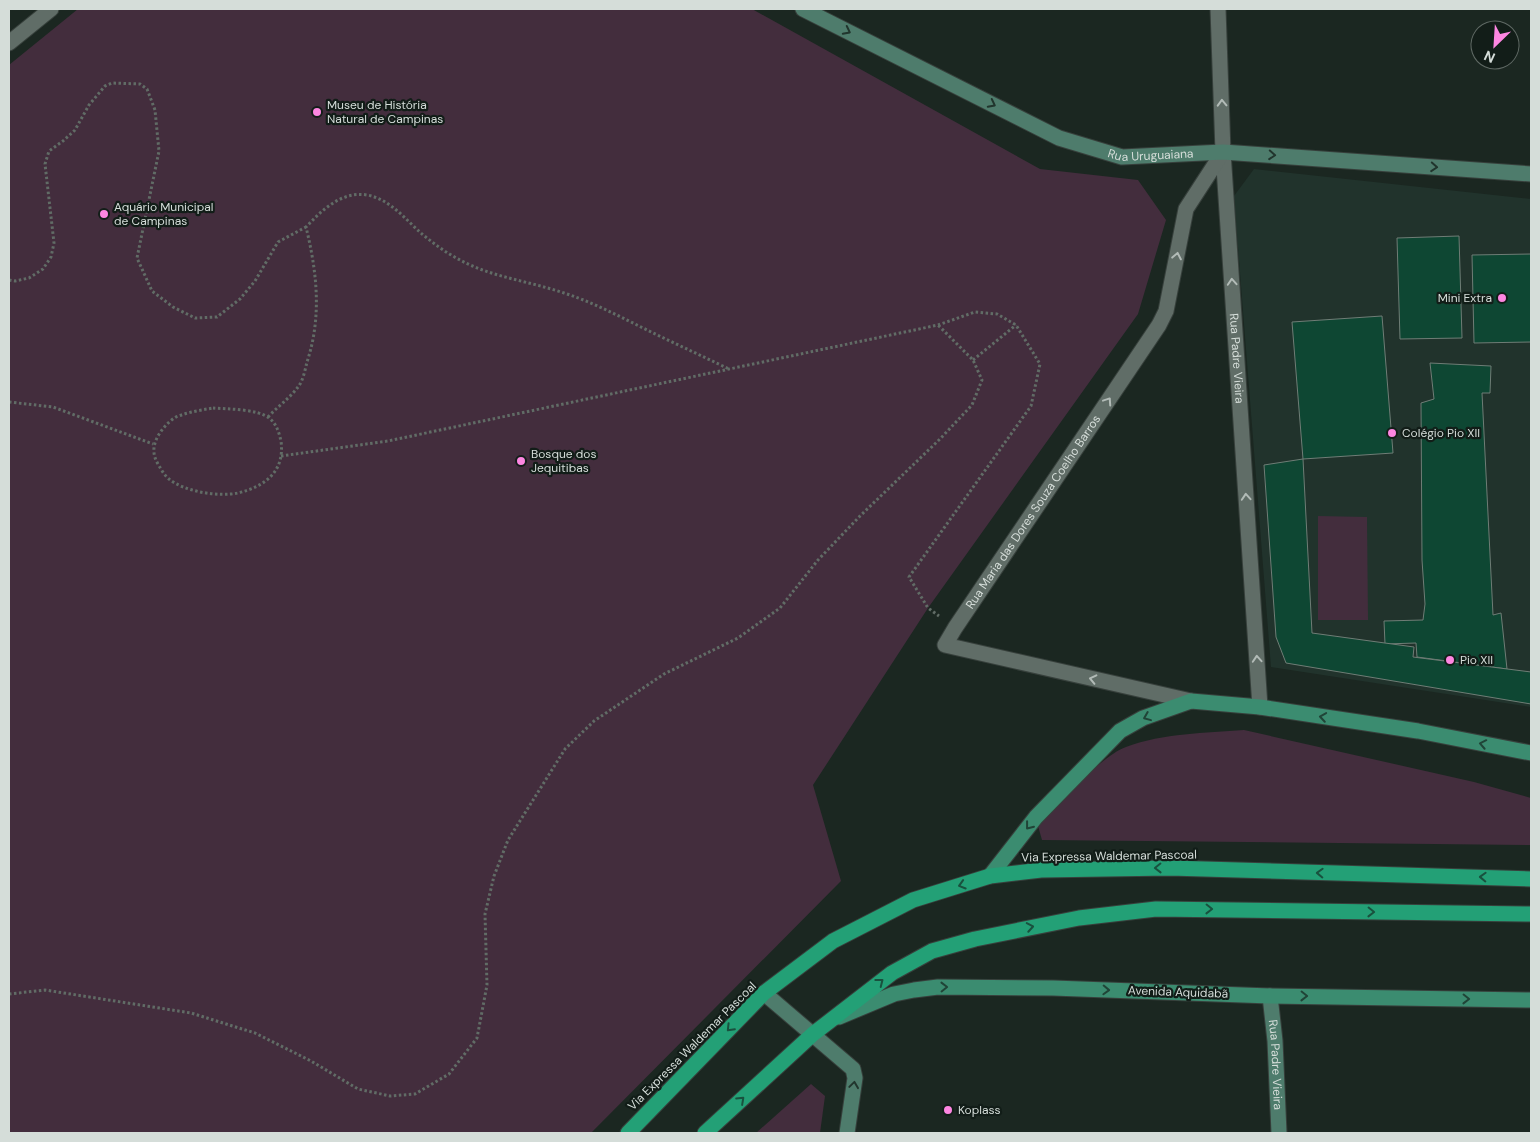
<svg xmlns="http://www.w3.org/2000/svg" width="1540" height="1142" viewBox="0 0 1540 1142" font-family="'DM Sans',sans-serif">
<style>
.built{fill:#21332c}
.green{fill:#432d3d}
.building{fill:#0e4733;stroke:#6f7d76}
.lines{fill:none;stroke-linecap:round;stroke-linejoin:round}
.street-casing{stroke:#37403c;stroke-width:17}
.secondary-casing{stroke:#37403c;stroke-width:17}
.primary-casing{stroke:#37403c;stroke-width:17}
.highway-casing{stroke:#37403c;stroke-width:17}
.path{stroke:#616c66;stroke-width:3;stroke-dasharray:2.5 2.5;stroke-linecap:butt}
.street{stroke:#606d67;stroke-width:15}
.secondary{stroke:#4e7c6c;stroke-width:15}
.primary{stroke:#3b8c70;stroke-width:15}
.highway{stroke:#23a076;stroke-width:15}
.oneway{stroke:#21352d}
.oneway2{stroke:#b2bbb7}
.oneway3{stroke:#204437}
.oneway4{stroke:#19513e}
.poi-dot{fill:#fd86e1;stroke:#121d18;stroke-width:2}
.labels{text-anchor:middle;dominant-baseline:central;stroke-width:4.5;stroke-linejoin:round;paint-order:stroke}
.poi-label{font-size:12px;fill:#d5ddd9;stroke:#121d18;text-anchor:start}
.street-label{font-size:12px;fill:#d5ddd9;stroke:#121d18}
</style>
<rect width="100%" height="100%" fill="#1b2721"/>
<polygon class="built" points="1254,169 1531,199 1531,707 1271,667 1234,196"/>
<g class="green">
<polygon points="78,9 752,9 1040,169 1138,180 1166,220 1138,314 928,608 813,785 841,881 591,1133 9,1133 9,65"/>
<polygon points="1318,516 1367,517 1368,620 1318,620"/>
<path d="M 1244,730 L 1474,782 L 1531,798 L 1531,845 L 1042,840 L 1038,826 C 1060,804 1099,757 1126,747 C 1164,733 1205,733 1244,730 Z"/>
<polygon points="811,1084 825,1096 820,1133 756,1133"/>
</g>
<g class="building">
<polygon points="1459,236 1462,338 1400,339 1397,238"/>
<polygon points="1531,254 1531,342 1474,343 1472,255"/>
<polygon points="1382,316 1393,453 1303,459 1292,322"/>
<polygon points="1430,363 1491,366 1490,393 1482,393 1493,615 1501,613 1507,669 1417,657 1416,643 1385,644 1384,621 1423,620 1425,604 1422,560 1421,403 1434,399"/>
<polygon points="1303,459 1312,633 1414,647 1413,657 1531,672 1531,704 1286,663 1276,637 1264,465"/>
</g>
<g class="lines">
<g class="street-casing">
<g id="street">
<path id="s1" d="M 1218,9 L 1223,152 L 1260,707"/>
<polyline points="9,43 51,9"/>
<path id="s2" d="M 1191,701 L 945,645 L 955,628 L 1159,325 L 1166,311 L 1186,209 L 1223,152"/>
</g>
</g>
<g class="secondary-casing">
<g id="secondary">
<path id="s3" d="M 803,9 L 1059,138 L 1122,157 L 1223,152 L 1531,174"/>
<polyline points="764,993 853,1069 855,1078 847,1133"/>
<path id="s4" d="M 1270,996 L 1275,1041 L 1279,1133"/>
</g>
</g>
<g class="primary-casing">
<g id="primary">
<polyline points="990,876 1036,817 1120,731 1143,718 1191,701 1260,707 1418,731 1531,753"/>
<polyline points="839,1017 894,994 914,990 938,987 1053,988 1270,996 1531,1000"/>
</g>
</g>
<g class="highway-casing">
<g id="highway">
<polyline points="628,1133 764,993 833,941 913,900 990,876 1041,870 1170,868 1531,879"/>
<polyline points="705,1133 813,1034 892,973 932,951 975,939 1079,918 1156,909 1531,914"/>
</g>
</g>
<g class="path">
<polyline points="9,280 15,281 29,278 43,269 51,257 54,243 45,164 49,151 63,141 75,130 89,105 105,86 112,83 140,84 147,89 155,110 159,151 137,258 152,291 173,307 195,318 217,317 240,299 255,281 278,242 306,227"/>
<polyline points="973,360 1016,325"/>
<polyline points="9,402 53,407 153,444"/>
<path d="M 213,408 C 227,409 258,409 269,418 C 276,423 279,432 281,441 C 285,471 266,486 238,493 C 219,497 185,492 169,479 C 164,475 161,469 158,464 C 152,454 153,445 158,436 C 162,429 169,421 176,417 C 188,412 201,410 213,408 Z"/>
<path d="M 268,417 C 277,407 290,398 298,387 C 303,381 305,370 307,362 C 322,317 317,272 306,227 C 323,209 342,191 367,195 C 390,199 406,220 422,234 C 432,242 442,250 453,256 C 487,277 526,280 564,293 C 589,301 613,313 637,325 C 667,340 698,354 729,369"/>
<polyline points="281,456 388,441 938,325 975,312 997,314 1016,325 1040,364 1031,406 909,577 928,608 939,616"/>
<polyline points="9,994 45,990 191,1013 255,1033 311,1061 358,1089 390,1096 415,1094 449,1074 477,1038 487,985 485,914 494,876 508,840 565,749 594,721 664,674 738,638 780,608 818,560 860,516 940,439 972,405 982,380 973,360 938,325"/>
</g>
<use href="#street" class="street"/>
<use href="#secondary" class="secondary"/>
<use href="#primary" class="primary"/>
<use href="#highway" class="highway"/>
</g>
<defs><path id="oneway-chevron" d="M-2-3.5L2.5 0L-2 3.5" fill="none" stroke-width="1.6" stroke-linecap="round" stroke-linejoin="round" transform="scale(1.25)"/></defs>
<g class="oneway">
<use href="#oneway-chevron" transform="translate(847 31) rotate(27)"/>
<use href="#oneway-chevron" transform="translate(992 104) rotate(27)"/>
<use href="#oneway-chevron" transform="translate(1272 155) rotate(4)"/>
<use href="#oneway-chevron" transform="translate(1434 167) rotate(4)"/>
<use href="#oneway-chevron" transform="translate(854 1085) rotate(-82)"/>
</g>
<g class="oneway2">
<use href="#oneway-chevron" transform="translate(1222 103) rotate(-92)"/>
<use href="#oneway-chevron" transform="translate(1177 256) rotate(-79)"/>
<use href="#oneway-chevron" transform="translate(1232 282) rotate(-94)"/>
<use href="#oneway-chevron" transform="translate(1108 401) rotate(-56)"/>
<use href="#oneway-chevron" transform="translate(1246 497) rotate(-94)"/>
<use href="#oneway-chevron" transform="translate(1257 659) rotate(-94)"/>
<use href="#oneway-chevron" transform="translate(1093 679) rotate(-167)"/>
</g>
<g class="oneway3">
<use href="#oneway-chevron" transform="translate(1147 717) rotate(158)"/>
<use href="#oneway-chevron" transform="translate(1323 717) rotate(-171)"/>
<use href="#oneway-chevron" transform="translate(1483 744) rotate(-169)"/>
<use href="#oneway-chevron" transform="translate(1029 826) rotate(128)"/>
<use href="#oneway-chevron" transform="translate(944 987) rotate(-1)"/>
<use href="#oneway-chevron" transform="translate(1106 990) rotate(2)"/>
<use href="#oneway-chevron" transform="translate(1304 996) rotate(1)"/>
<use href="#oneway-chevron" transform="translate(1466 999) rotate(1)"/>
</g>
<g class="oneway4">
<use href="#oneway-chevron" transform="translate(1158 868) rotate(179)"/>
<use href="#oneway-chevron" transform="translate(1320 873) rotate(-178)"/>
<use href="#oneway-chevron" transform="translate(1483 877) rotate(-178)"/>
<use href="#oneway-chevron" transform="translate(962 885) rotate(163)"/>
<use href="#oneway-chevron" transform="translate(1209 909) rotate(1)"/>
<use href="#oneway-chevron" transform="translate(1371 912) rotate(1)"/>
<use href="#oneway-chevron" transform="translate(1030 927) rotate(-10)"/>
<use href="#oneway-chevron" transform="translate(880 982) rotate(-38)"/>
<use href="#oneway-chevron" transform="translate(730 1028) rotate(134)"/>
<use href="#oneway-chevron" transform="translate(741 1100) rotate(-43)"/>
</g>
<g class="poi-dot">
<circle cx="317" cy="112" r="5"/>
<circle cx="104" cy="214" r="5"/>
<circle cx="1502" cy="298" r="5"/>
<circle cx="1392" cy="433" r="5"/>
<circle cx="521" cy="461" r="5"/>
<circle cx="1450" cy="660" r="5"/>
<circle cx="948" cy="1110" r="5"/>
</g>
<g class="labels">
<g class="poi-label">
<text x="327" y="105">Museu de História<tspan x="327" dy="14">Natural de Campinas</tspan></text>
<text x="114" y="207">Aquário Municipal<tspan x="114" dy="14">de Campinas</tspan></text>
<text x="1492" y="298" text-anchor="end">Mini Extra</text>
<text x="1402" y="433">Colégio Pio XII</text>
<text x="531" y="454">Bosque dos<tspan x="531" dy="14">Jequitibas</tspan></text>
<text x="1460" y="660">Pio XII</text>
<text x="958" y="1110">Koplass</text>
</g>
<g class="street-label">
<text stroke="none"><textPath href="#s3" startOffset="381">Rua Uruguaiana</textPath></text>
<text stroke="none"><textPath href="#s1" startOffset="350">Rua Padre Vieira</textPath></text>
<text stroke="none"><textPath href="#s2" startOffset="412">Rua Maria das Dores Souza Coelho Barros</textPath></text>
<text transform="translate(1109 856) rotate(-1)">Via Expressa Waldemar Pascoal</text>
<text transform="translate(1178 992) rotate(2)">Avenida Aquidabã</text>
<text transform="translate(692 1046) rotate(-45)">Via Expressa Waldemar Pascoal</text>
<text stroke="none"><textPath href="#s4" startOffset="69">Rua Padre Vieira</textPath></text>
</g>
</g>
<rect width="1540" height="1142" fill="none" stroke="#d5ddd9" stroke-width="20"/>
<g transform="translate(1495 45) rotate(205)"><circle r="24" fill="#121d18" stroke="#606a65"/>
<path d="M0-4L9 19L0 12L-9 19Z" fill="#fd86e1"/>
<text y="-8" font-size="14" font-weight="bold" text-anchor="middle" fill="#d5ddd9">N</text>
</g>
</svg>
